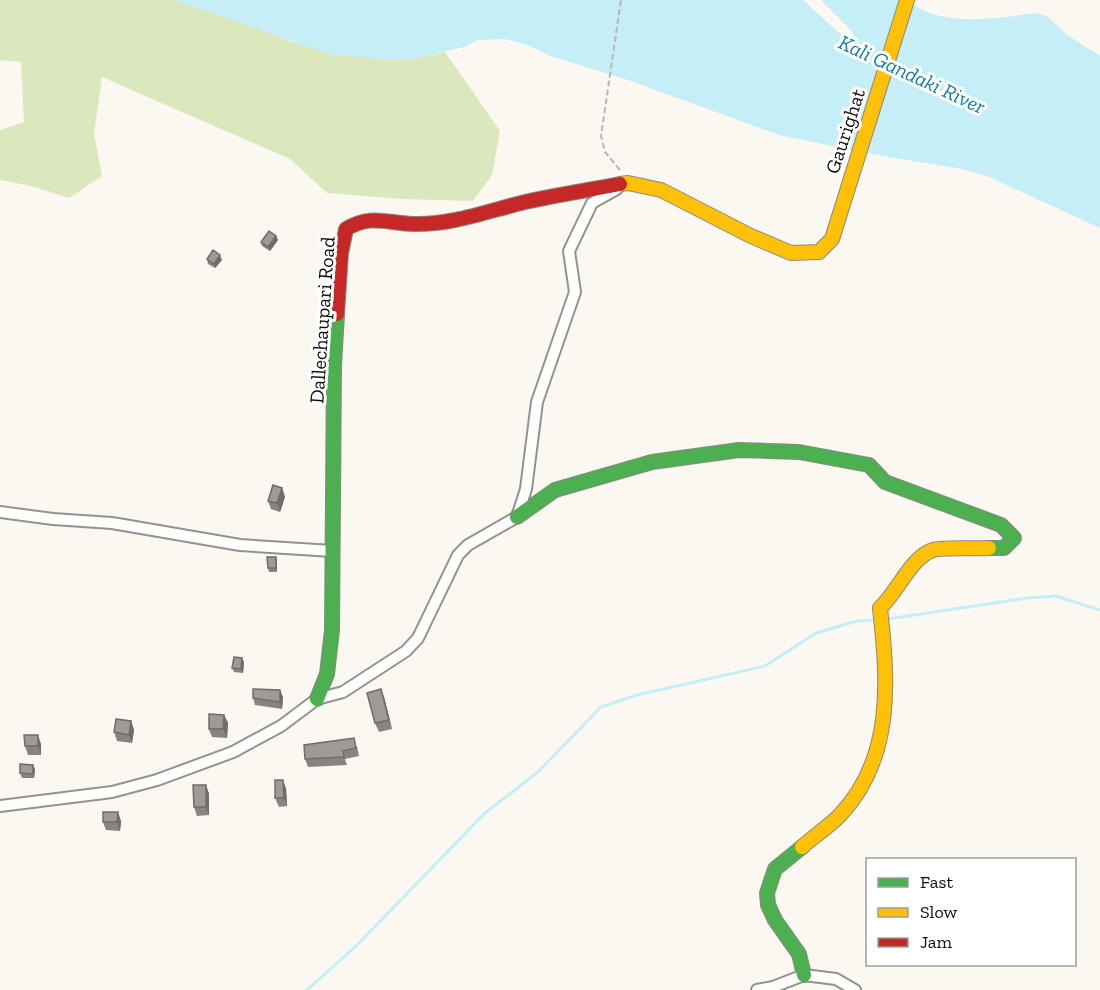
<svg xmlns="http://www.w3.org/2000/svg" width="1100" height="990" viewBox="0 0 1100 990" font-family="'Zilla Slab',serif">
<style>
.forest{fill:#dbe8be}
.water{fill:#c6eef6}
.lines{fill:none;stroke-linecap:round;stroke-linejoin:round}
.stream{stroke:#c6eef6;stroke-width:3}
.street-casing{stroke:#949290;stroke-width:14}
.fast-casing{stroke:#8b8986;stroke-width:16}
.slow-casing{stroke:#8b8986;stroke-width:16}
.jam-casing{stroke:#8b8986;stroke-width:16}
.path{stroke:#b8b7b6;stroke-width:2;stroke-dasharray:6 3;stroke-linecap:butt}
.street{stroke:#fefefd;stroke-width:10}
.fast{stroke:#4caf50;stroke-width:14}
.slow{stroke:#ffc107;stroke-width:14}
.jam{stroke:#c62828;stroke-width:14}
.wall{fill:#888482}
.shaded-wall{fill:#6f6c6a}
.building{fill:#9e9a97;stroke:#6f6c6a;stroke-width:1.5}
.labels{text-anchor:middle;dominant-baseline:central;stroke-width:6;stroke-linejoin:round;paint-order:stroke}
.street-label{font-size:20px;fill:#0d0d0d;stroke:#fff}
.water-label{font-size:21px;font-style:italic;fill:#127ea3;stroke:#fff}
</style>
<rect width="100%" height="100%" fill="#fbf7f1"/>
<polygon class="forest" points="0,0 175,0 248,24 292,42 392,60 418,58 445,52 500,131 492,175 473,201 403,199 327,193 290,159 102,77 94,134 102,176 69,198 31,186 0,180 0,130 24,122 21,62 0,60"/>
<path class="water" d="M 175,0 L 803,0 L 848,41 L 853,38 L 853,32 L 821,0 L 907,0 C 942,29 996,18 1037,13 L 1048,17 L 1066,34 L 1100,56 L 1100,228 L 987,176 L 962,169 L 876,155 L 779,135 L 628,80 L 550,56 L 527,45 L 505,39 L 477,40 L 464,47 L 418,58 L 392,60 L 332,55 Z"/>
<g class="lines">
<g class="stream">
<polyline points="888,619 1027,598 1056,596 1100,610"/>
<polyline points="307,990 358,944 484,814 539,771 601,707 637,695 765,666 816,633 857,621 876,620"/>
</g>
<g class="street-casing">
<g id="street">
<polyline points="0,512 53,519 112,523 240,545 332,551"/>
<polyline points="0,806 112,792 157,780 233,752 281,726 317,699 343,692 406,651 418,638 458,555 468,545 517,517 526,489 537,402 575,292 569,251 592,203 617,189"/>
<polyline points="757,990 773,987 804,975 836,979 855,990"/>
</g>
</g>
<g class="fast-casing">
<g id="fast">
<polyline points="517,517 555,490 652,462 739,450 799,452 869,465 885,482 1001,525 1014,538 1004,548 989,548"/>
<polyline points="317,699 327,674 332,630 334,366 337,314"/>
<polyline points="802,847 775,869 767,893 768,905 775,920 799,954 804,975"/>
</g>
</g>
<g class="slow-casing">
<g id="slow">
<polyline points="620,184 628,183 661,190 751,236 791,253 819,252 832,239 907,0"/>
<path d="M 802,847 C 814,836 830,826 841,814 C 894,757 888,680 880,608 C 896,594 912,556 933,550 C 943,547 976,549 989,548"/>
</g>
</g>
<g class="jam-casing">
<path id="jam" d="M 337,314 L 341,253 L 346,229 C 371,214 386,223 413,224 C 452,225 488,211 525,202 C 556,195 589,190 620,184"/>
</g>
<polyline class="path" points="620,170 605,152 601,136 621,0"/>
<use href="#street" class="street"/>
<use href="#fast" class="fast"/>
<use href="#slow" class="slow"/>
<use href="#jam" class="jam"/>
</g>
<g class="wall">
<polygon points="276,236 278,240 270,251 262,246 261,242"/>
<polygon points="207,259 222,260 215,268 208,264"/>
<polygon points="282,488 285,497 280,512 271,509 268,501"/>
<polygon points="277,561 277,572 269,572 268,568"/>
<polygon points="244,662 243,673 234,672 232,668"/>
<polygon points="283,697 282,709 255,705 253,698"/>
<polygon points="384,697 392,729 379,732 375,723"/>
<polygon points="224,715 228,723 227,738 212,737 209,729"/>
<polygon points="131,721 134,730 132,743 117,741 114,732"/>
<polygon points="41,744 41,755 28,755 25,746"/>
<polygon points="357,746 359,756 345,759 347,765 308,767 305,759"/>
<polygon points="35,769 34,778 22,778 20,773"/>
<polygon points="206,785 209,794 209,815 197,816 194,807"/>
<polygon points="286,788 287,806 279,807 275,798"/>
<polygon points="121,821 120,831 106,830 103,822"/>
</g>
<g class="shaded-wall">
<polygon points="276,236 278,240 270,251 268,247"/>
<polygon points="220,255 222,260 215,268 214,264"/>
<polygon points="282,488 285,497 280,512 277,503"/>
<polygon points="276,557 277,561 277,572 276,568"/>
<polygon points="242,658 244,662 243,673 241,669"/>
<polygon points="381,689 384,697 392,729 389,720"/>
<polygon points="280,690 283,697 282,709 280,702"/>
<polygon points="224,715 228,723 227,738 223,729"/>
<polygon points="131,721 134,730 132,743 129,735"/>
<polygon points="38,735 41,744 41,755 38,746"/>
<polygon points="33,765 35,769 34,778 33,774"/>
<polygon points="283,780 286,788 287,806 284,798"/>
<polygon points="206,785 209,794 209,815 206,807"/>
<polygon points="118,812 121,821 120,831 117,822"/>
</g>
<g class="building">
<polygon points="269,231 276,236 268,247 261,242"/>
<polygon points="213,250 220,255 214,264 207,259"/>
<polygon points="273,485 282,488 277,503 268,501"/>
<polygon points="267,557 276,557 276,568 268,568"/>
<polygon points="234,657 242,658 241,669 232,668"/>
<polygon points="253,689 280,690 280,702 253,698"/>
<polygon points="381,689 389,720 375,723 367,693"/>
<polygon points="209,714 224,715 223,729 209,729"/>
<polygon points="116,719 131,721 129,735 114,732"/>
<polygon points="24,735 38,735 38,746 25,746"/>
<polygon points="354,738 356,748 343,751 344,757 305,759 304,745"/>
<polygon points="20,764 33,765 33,774 20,773"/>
<polygon points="275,780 283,780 284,798 275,798"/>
<polygon points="193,785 206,785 206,807 194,807"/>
<polygon points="103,812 118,812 117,822 103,822"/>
</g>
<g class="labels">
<g class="street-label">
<text transform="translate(845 131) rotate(-72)">Gaurighat</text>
<text transform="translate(322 320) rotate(-86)">Dallechaupari Road</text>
</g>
<g class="water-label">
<text transform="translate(912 74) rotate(25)">Kali Gandaki River</text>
</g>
</g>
<rect x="866" y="858" width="210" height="108" fill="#ffffff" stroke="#9e9e9e" stroke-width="1.5"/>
<rect x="878" y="878" width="30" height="9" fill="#4caf50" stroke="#9e9e9e" stroke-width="1.5"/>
<text x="920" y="888" font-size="18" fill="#0d0d0d">Fast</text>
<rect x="878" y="908" width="30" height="9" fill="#ffc107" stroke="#9e9e9e" stroke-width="1.5"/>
<text x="920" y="918" font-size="18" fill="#0d0d0d">Slow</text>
<rect x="878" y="938" width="30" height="9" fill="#c62828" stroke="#9e9e9e" stroke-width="1.5"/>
<text x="920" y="948" font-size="18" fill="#0d0d0d">Jam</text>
</svg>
